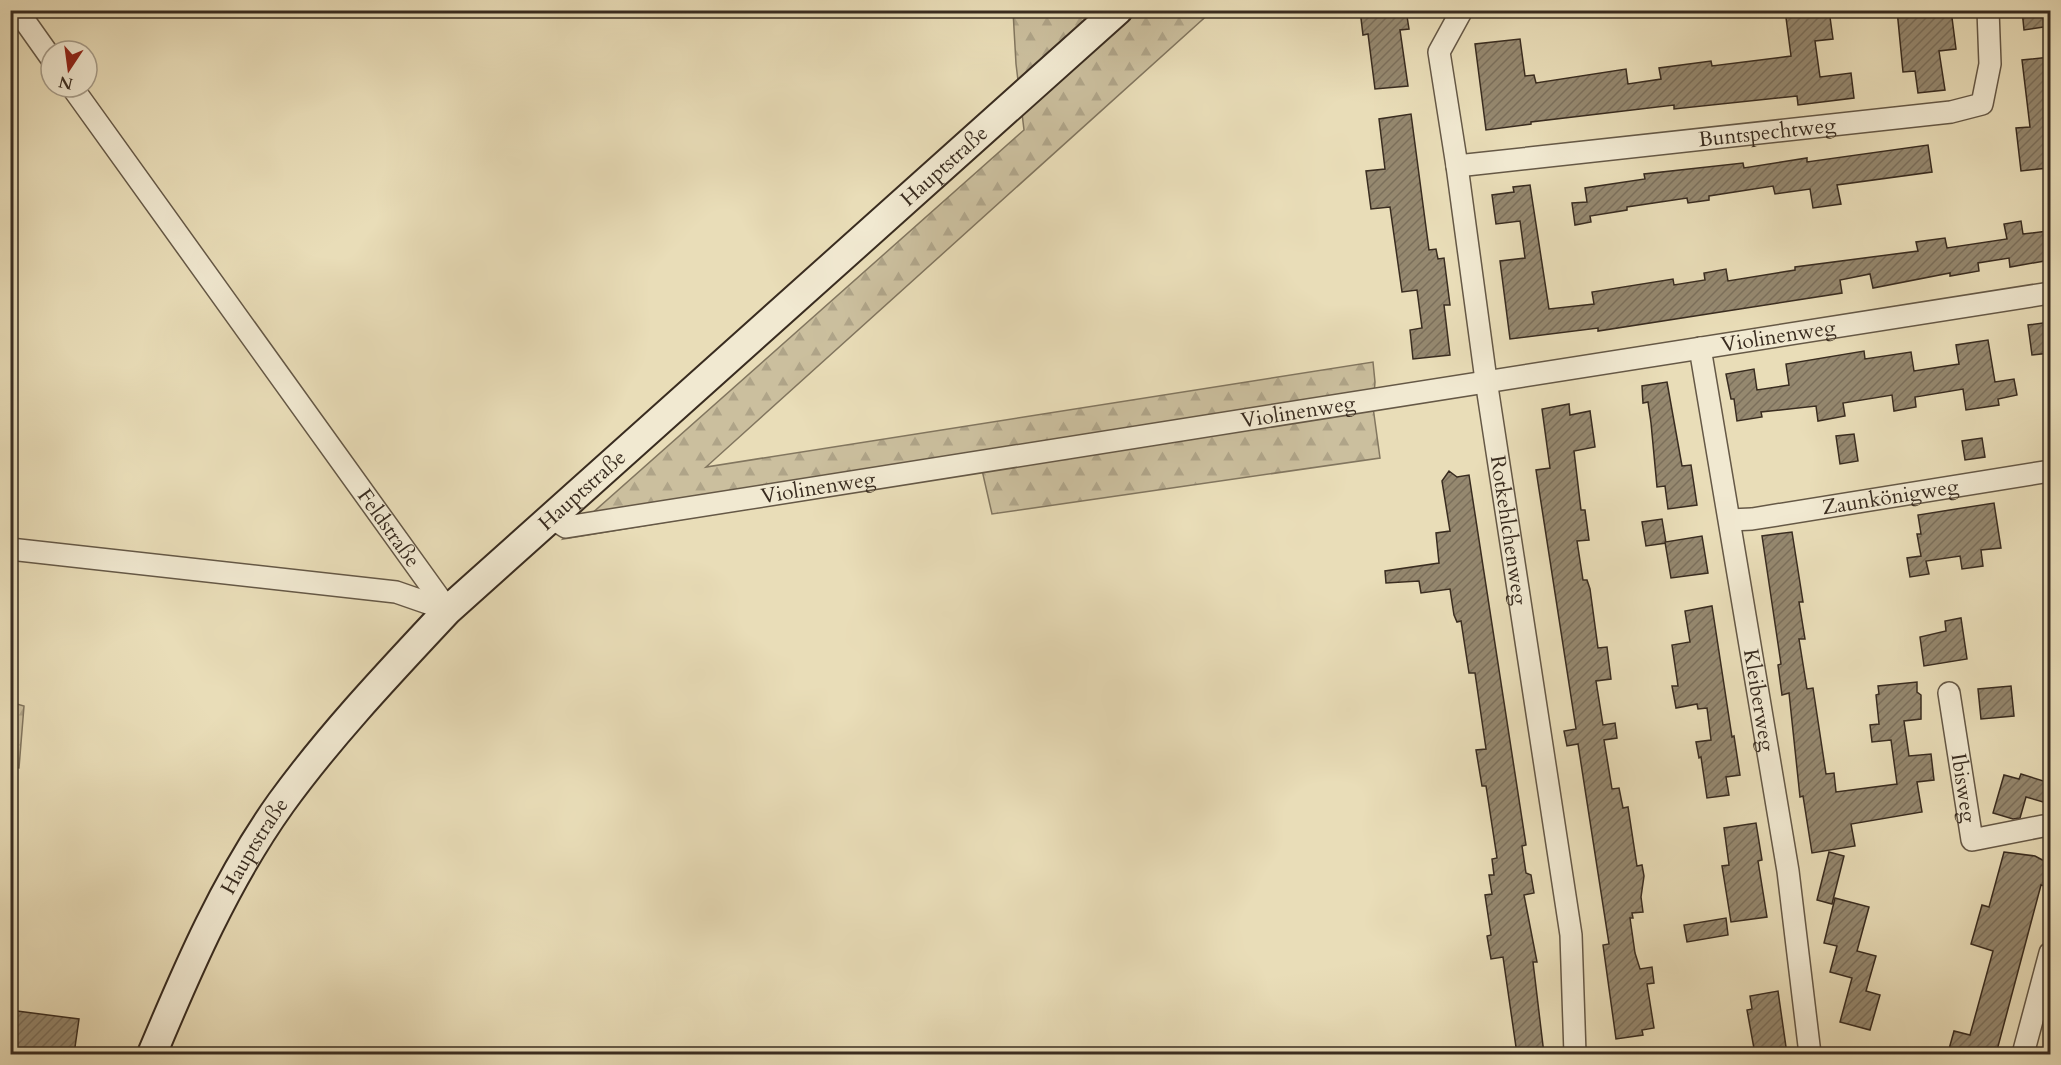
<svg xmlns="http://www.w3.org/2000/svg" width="2061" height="1065" viewBox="0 0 2061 1065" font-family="Cardo,serif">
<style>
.forest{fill:url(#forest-firs);stroke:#82765f;stroke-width:1.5}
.building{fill:url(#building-hatch);stroke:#392c20;stroke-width:1.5}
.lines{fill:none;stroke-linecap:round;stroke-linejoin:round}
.street-casing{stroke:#655846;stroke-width:24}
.secondary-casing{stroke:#392c20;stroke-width:32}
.street{stroke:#f1e9d1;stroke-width:21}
.secondary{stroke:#f1e9d1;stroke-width:28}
.labels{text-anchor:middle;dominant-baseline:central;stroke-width:4.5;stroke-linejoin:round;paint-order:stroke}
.street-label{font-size:21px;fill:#392c20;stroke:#f1e9d1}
</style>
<defs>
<pattern id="forest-firs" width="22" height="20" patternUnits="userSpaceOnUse" patternTransform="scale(1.5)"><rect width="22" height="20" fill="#cbbf9e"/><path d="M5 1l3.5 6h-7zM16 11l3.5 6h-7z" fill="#afa488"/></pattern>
<pattern id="building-hatch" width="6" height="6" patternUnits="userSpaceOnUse" patternTransform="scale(1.5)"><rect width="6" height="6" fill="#95886f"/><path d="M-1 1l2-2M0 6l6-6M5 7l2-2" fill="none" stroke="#7b6f5b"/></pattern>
</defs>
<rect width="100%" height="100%" fill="#e9ddb8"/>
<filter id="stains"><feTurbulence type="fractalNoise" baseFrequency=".00333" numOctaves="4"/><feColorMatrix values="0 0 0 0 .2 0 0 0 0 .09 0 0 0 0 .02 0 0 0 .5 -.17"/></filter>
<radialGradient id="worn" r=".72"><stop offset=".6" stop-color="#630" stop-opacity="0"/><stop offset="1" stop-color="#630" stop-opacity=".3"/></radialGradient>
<g class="forest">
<polygon points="1013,11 1212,11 706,467 1373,362 1375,382 1373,407 1380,458 992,514 982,470 563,539 1024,130 1016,64"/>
<polygon points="10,702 24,706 19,768 11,767"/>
</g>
<g class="building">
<polygon points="1360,10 1406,10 1409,29 1400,30 1408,86 1375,89 1368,34 1363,35"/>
<polygon points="1785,10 1829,10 1833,39 1815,41 1820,77 1851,73 1854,98 1798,105 1797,96 1674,109 1674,105 1531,122 1531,124 1486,130 1475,44 1520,39 1525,76 1534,75 1536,83 1626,69 1628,84 1661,79 1659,68 1711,61 1712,66 1791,56"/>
<polygon points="1897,10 1951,10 1956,49 1939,51 1945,90 1918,93 1915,71 1903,72"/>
<polygon points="2022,10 2050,10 2050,26 2024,30"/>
<polygon points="2050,57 2050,138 2045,139 2048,168 2021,171 2016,128 2030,127 2022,60"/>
<polygon points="1411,114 1429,250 1436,249 1438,259 1444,258 1450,305 1444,305 1450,355 1413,359 1410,330 1422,328 1417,290 1402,292 1390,207 1371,209 1366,171 1385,169 1379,119"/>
<polygon points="1928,145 1932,172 1837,185 1841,204 1813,208 1810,189 1775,194 1773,186 1709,196 1709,200 1688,203 1687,198 1627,207 1627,210 1590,216 1591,222 1575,225 1572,203 1587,202 1585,188 1645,179 1644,174 1743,163 1744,168 1807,158 1807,162"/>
<polygon points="1530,185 1549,309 1594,304 1592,292 1673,279 1674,285 1705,280 1704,273 1726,269 1728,281 1795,270 1795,267 1918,251 1916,242 1945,238 1947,248 2007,239 2004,224 2021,221 2023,234 2048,231 2050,233 2050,260 2010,267 2009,258 1978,263 1979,271 1950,276 1950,273 1873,288 1870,274 1840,280 1842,293 1598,331 1598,328 1510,339 1500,261 1525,258 1520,221 1496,224 1492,195 1514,192 1513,187"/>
<polygon points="2050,322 2050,353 2032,355 2028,325"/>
<polygon points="1988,340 1995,382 2014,379 2017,395 1998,399 1999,405 1966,410 1963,389 1915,397 1916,407 1894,411 1892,395 1843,403 1845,416 1818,421 1816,406 1761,412 1762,417 1737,421 1734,399 1731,399 1726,374 1754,369 1757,390 1789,385 1786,364 1864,351 1865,359 1911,352 1914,371 1959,364 1956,345"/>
<polygon points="1667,382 1682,466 1691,465 1697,505 1668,509 1665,486 1657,487 1651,423 1648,402 1643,403 1642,386"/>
<polygon points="1569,404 1570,415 1590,411 1595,447 1574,451 1581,510 1585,510 1589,540 1577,541 1583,580 1587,580 1590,589 1598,648 1607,647 1611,679 1596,681 1603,725 1615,723 1617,738 1604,740 1612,789 1619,788 1623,808 1628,807 1637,866 1642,865 1644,876 1641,897 1643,912 1632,913 1633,918 1630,918 1635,953 1640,969 1652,967 1654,983 1647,984 1654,1028 1642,1030 1643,1035 1616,1039 1603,945 1609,944 1578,744 1567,746 1564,731 1576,729 1536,470 1550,468 1542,409"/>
<polygon points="1854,434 1858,461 1840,464 1836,436"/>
<polygon points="1982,438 1985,457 1965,460 1962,441"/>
<polygon points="1449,471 1457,477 1469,475 1526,845 1522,846 1526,873 1531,875 1534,893 1524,895 1537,962 1533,962 1544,1054 1517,1054 1503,957 1491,959 1487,936 1491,935 1485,895 1492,894 1489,875 1494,875 1492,859 1497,858 1486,786 1482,786 1476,750 1486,749 1475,673 1469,673 1461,621 1457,622 1454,615 1450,589 1421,593 1419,581 1386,583 1385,571 1439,563 1436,533 1450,531 1442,481"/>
<polygon points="1994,503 2001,548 1981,550 1983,566 1962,569 1960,556 1926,561 1929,574 1910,577 1907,558 1921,556 1917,534 1921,534 1918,515"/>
<polygon points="1662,519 1666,543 1646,546 1642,522"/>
<polygon points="1792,532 1803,602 1799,602 1805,639 1799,639 1807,689 1813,688 1826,774 1834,773 1836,792 1897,784 1891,740 1872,742 1870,725 1879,724 1876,695 1879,694 1878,686 1917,682 1917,692 1921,695 1921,719 1904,721 1909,756 1931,754 1934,780 1917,782 1922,812 1851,824 1855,846 1812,853 1803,796 1800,797 1789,693 1782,695 1778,665 1781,664 1762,536"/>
<polygon points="1702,536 1708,573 1671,578 1665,542"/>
<polygon points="1712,606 1732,737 1734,736 1740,775 1726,777 1729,795 1707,798 1701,757 1699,758 1696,742 1711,740 1707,708 1698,709 1697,704 1676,708 1672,686 1678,686 1672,645 1690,642 1685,611"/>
<polygon points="1961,618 1967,659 1924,666 1920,637 1946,631 1945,621"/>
<polygon points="2011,686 2014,716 1981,719 1978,689"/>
<polygon points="2021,774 2050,783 2050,804 2026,797 2020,818 2013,819 1993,813 2004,775 2019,779"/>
<polygon points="1756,823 1762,860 1758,861 1767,917 1731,922 1722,866 1729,865 1724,828"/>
<polygon points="1829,852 1844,856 1832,904 1817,900"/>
<polygon points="2004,852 2035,856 2050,864 2045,886 2041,885 1996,1054 1968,1054 1949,1049 1954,1031 1970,1035 1993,951 1971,944 1982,905 1989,907"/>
<polygon points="1835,898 1869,907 1857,951 1876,956 1866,991 1880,995 1870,1030 1840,1022 1852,978 1830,972 1837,946 1824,943"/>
<polygon points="1726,918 1728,935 1687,942 1684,925"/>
<polygon points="1778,991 1787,1054 1755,1054 1747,1010 1752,1009 1750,996"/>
<polygon points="17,1011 79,1019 74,1054 11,1054"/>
</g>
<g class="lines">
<g class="street-casing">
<g id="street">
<polyline points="17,10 51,58"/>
<path id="s1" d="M 1462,10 L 1439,52 L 1457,166 L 1486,380 L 1571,935 L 1575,1054"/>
<path id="s2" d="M 72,87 L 448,610"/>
<path id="s3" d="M 1457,166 L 1951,112 L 1982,104 L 1990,64 L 1988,10"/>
<path id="s4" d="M 1700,348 L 1788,871 L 1810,1054"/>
<path id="s5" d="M 550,517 L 566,527 L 2050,293"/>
<path id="s6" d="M 1730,520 L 1752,519 L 2050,471"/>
<polyline points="10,549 396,592 448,610"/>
<path id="s7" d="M 1949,693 L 1972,840 L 2043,826 L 2050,827"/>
<polyline points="2023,1054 2050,953"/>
</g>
</g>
<g class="secondary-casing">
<g id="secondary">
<path id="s8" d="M 152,1054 C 188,968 226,880 281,803 C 331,734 390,672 448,610 L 1118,10"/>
</g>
</g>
<use href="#street" class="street"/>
<use href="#secondary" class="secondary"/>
</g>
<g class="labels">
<g class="street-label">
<text stroke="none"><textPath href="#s3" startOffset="312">Buntspechtweg</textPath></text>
<text stroke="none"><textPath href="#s8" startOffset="1204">Hauptstraße</textPath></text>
<text stroke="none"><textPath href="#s5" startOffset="1246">Violinenweg</textPath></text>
<text stroke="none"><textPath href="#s5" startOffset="760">Violinenweg</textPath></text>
<text stroke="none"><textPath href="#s5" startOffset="274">Violinenweg</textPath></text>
<text stroke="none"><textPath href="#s8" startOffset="718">Hauptstraße</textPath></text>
<text stroke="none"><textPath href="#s6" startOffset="162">Zaunkönigweg</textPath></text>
<text stroke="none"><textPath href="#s2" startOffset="543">Feldstraße</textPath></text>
<text stroke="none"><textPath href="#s1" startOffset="531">Rotkehlchenweg</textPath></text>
<text stroke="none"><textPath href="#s4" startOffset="357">Kleiberweg</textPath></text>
<text stroke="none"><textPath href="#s7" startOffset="96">Ibisweg</textPath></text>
<text stroke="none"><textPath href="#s8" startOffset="232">Hauptstraße</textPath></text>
</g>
</g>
<rect width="2061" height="1065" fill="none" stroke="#e9ddb8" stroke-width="36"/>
<rect x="12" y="12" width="2037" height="1041" fill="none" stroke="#392c20" stroke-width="3"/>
<rect x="18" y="18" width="2025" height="1029" fill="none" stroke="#392c20" stroke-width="1.5"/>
<g transform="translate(69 69) rotate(193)"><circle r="28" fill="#f1e9d1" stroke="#a79d8a" stroke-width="1.5"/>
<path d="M0-4.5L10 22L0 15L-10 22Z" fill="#8f2418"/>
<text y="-9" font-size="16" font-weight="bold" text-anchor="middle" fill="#392c20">N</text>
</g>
<rect width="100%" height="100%" filter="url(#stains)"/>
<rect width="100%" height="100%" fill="url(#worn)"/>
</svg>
